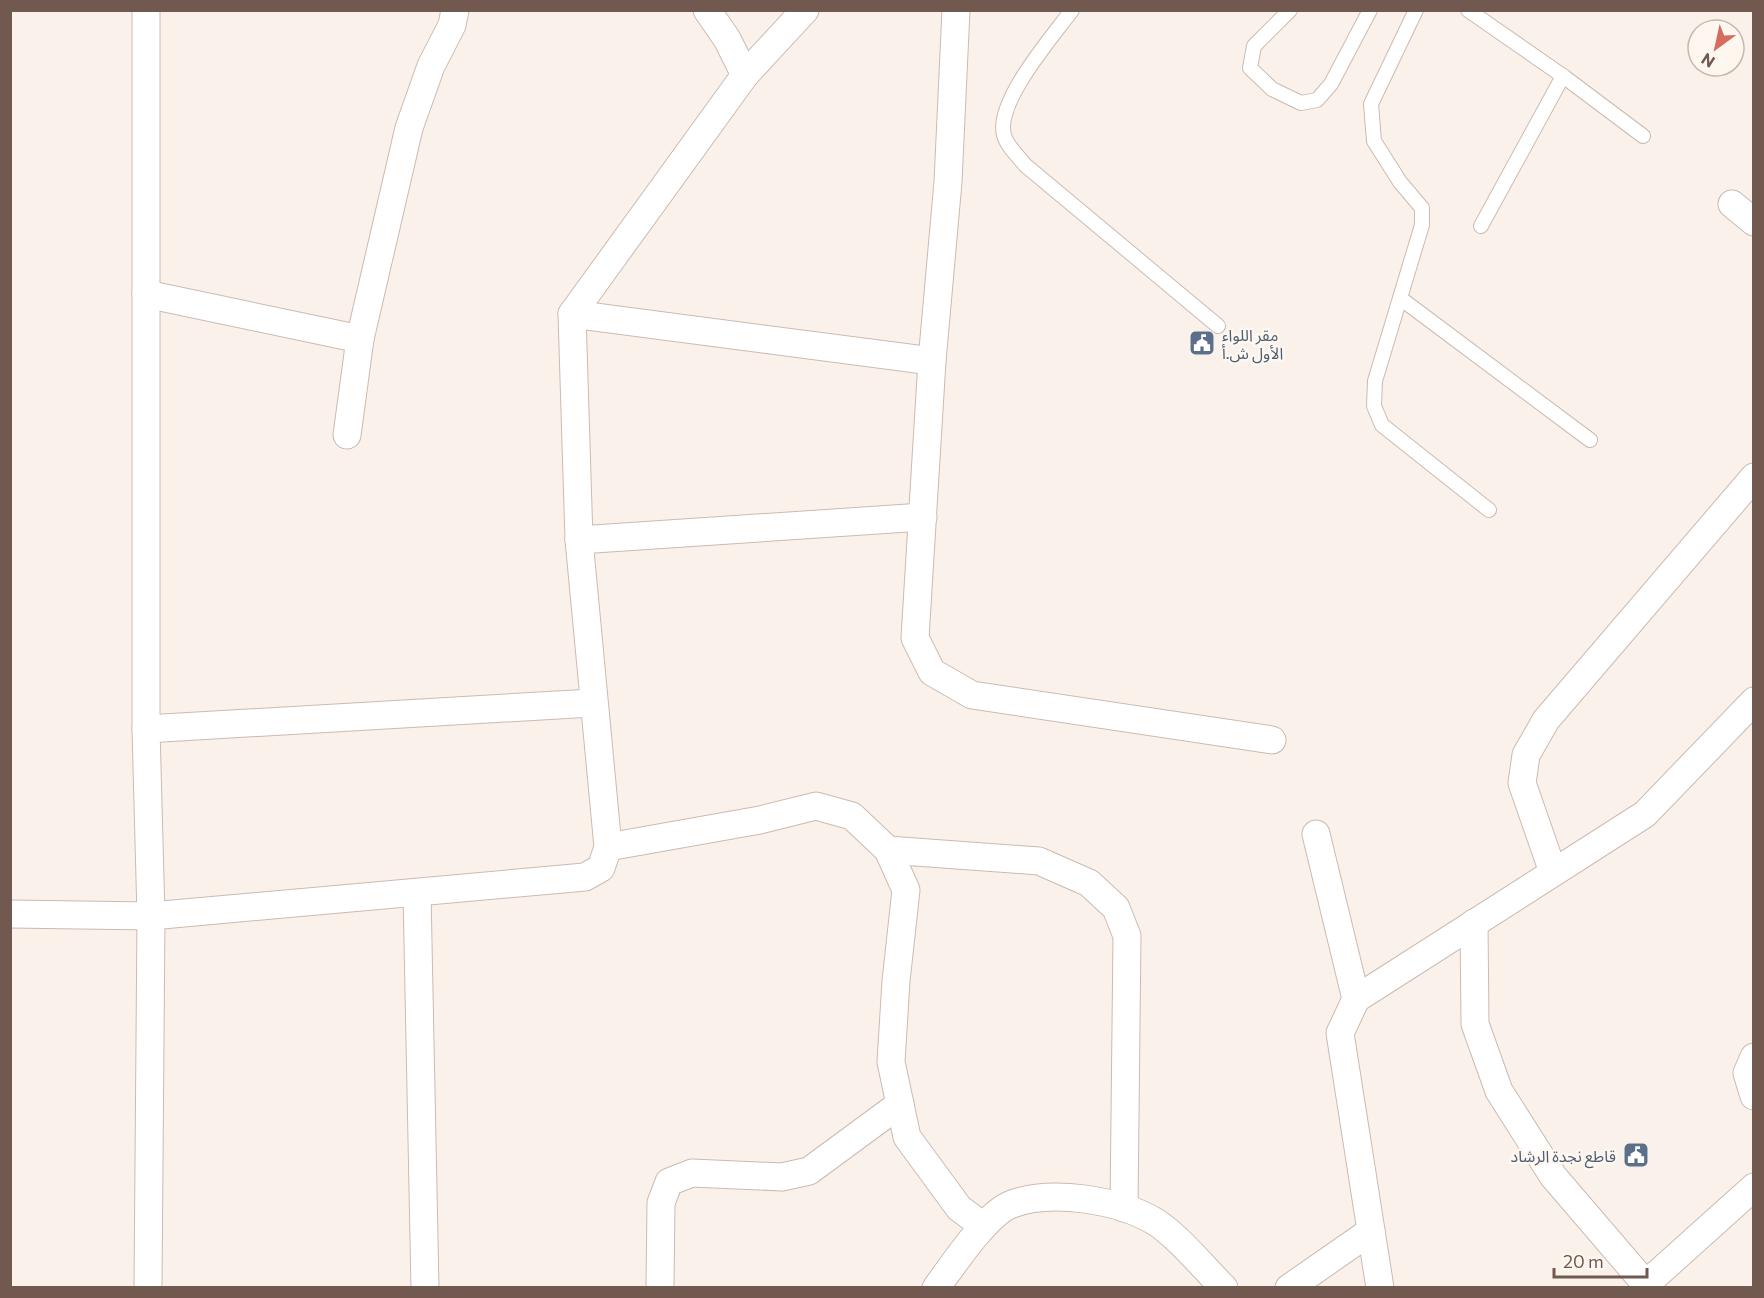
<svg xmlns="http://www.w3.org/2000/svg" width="1764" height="1298" viewBox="0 0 1764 1298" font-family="Commissioner,'Noto Sans Arabic',sans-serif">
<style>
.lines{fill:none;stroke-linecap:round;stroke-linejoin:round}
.service-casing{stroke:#cbbab1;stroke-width:16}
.minor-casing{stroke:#cbbab1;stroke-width:29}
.service{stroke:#fff;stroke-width:14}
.minor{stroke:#fff;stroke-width:27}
.labels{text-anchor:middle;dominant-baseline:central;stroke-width:5;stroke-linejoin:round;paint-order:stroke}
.service-label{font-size:16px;fill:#4e5e75;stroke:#fdf7f0;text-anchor:start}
</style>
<rect width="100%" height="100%" fill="#faf2ea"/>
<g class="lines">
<g class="service-casing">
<g id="service">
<path d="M 1072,10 C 1053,36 995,102 1004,135 C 1006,145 1019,157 1025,165 L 1218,326"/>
<polyline points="1290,10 1254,46 1250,68 1272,89 1301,103 1317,100 1331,84 1370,10"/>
<polyline points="1416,10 1371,104 1374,141 1400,182 1422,208 1422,225 1375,381 1374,406 1382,425 1489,510"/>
<polyline points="1468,10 1563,76 1643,136"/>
<polyline points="1481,226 1563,76"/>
<polyline points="1400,298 1590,440"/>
</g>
</g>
<g class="minor-casing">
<g id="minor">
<polyline points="146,10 146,729 151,916 148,1288"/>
<polyline points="707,10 727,39 745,75"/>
<polyline points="956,10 948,182 932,361 915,638 932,672 972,695 1272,740"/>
<polyline points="1732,204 1754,222"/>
<polyline points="146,294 360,339"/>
<polyline points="572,314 932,361"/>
<polyline points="347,435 360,339 409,128 431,66 452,25 455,10"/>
<polyline points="579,540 923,517"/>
<polyline points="146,729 592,703"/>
<polyline points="1316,834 1356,999"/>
<polyline points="608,847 760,820 816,806 852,816 888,850 906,890 896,981 891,1062 907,1137 959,1208 983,1226"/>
<polyline points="888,850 1039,861 1089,883 1116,908 1127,936 1124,1208"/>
<polyline points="1553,872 1522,783 1526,755 1546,720 1754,477"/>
<polyline points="417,893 425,1288"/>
<polyline points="10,914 151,916 585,877 601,868 608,847 579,540 572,314 745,75 805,10"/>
<polyline points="1474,923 1475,1024 1499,1091 1553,1176 1649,1288"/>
<polyline points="1754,1057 1747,1073 1754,1096"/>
<polyline points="1646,1284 1754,1187"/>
<polyline points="660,1288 661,1203 669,1182 692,1173 782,1177 809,1171 900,1104"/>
<path d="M 936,1288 C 953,1265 987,1213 1012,1204 C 1052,1189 1118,1200 1154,1221 C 1176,1234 1205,1269 1224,1288"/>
<polyline points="1289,1288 1371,1231"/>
<polyline points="1380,1288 1340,1033 1356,999 1645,814 1754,701"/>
</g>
</g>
<use href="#service" class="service"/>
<use href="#minor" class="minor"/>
</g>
<defs>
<g id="civic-square" transform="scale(1.35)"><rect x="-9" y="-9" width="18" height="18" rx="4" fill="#5c6f8a" stroke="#fdf7f0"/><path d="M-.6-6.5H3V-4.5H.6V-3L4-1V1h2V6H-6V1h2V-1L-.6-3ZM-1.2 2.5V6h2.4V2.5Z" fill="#fff"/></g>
</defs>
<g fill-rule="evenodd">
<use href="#civic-square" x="1202" y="343"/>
<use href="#civic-square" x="1636" y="1155"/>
</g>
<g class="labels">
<g class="service-label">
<text x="1222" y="334">مقر اللواء<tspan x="1222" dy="18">الأول ش.أ</tspan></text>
<text x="1616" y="1155" text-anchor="end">قاطع نجدة الرشاد</text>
</g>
</g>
<rect width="1764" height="1298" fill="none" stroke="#725950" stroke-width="24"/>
<g transform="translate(1716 48) rotate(213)"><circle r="28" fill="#fdf7f0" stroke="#c5b8b0" stroke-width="1.5"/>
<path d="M0-4.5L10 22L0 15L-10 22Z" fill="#d46d5f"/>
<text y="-9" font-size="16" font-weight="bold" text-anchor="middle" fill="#725950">N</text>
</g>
<path d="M1554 1268v9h93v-9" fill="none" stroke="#725950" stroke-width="3"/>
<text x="1563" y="1268" font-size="18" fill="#725950" stroke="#fdf7f0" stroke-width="4.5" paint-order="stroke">20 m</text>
</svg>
